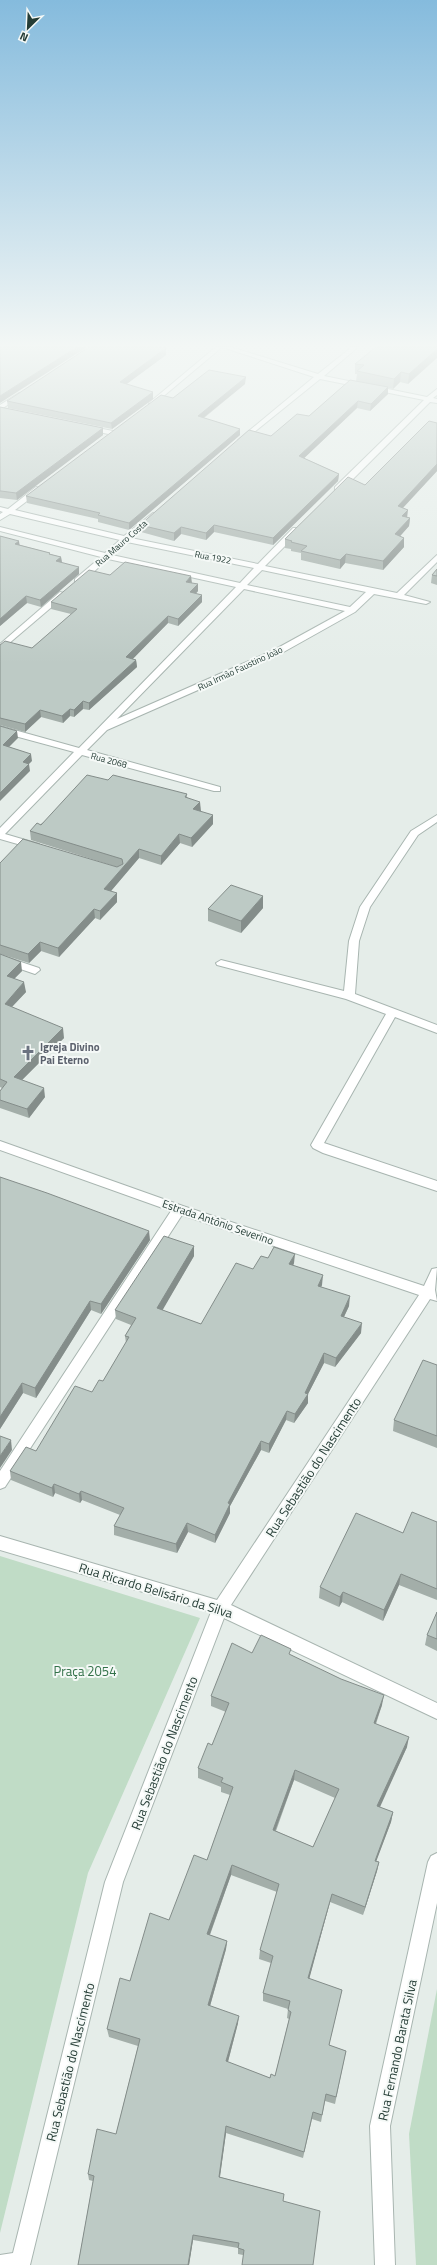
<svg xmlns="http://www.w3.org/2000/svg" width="437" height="2265" viewBox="0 0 437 2265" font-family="'Titillium Web',sans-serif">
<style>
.green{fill:#c0dcc6}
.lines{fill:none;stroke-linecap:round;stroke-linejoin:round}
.minor-casing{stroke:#a8b5b0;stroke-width:2}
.minor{fill:#fff;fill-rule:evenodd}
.wall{fill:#a3aea9;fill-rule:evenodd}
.shaded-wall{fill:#848d8a}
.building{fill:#bdcac5;stroke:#848d8a;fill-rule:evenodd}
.labels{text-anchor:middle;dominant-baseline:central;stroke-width:4;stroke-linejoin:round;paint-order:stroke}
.far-street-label{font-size:9px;fill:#253d36;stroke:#f5f9f7}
.worship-label{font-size:11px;font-weight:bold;fill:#5b616d;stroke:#f5f9f7;text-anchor:start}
.street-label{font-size:11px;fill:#253d36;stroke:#f5f9f7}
.near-street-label{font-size:13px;fill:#253d36;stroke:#f5f9f7}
.near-park-label{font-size:13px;fill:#327148;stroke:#f5f9f7}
</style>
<rect width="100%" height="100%" fill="#e5ede9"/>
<g class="green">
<polygon points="0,1556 200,1618 88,1873 0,2233"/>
<polygon points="437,1989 437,2265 416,2265 409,2134"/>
</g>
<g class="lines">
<g class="minor-casing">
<g id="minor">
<polygon points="216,347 230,347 318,374 352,347 358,347 324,376 427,397 437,389 437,395 433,398 437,399 437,403 430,402 341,491 335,491 335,487 424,400 320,379 242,442 238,442 238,440 314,377 222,347 153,405 149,405 149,403"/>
<polygon points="19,393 24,394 0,410 0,405"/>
<polygon points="87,426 113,431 116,433 113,435 85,429 85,427"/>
<path d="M 36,487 L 43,489 L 15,510 L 124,536 L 153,513 L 157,515 L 156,517 L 131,538 L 258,564 L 293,528 L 299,528 L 299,532 L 265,566 L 397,593 L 437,555 L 437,562 L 404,595 L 430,602 L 426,604 L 374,594 L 355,612 L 280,654 L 107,730 L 87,750 L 220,787 L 220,791 L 214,791 L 82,755 L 5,834 L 39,844 L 39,848 L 35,849 L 0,839 L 0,828 L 74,752 L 0,732 L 0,726 L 79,748 L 236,587 L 108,559 L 81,583 L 75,583 L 75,579 L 101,557 L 0,531 L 0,527 L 105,553 L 120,540 L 10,514 L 0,520 L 0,514 L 3,512 L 0,511 L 0,507 L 8,509 ZM 127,542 L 254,568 L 240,583 L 112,555 ZM 262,570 L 366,592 L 350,607 L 247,585 ZM 244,589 L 345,611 L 274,650 L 117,719 Z"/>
<polygon points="60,592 67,594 0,651 0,644"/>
<polygon points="437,815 437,822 418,835 370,907 359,941 355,994 437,1025 437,1033 395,1017 324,1143 437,1181 437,1191 323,1153 313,1148 311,1145 386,1014 346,999 217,965 216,963 221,960 344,991 349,941 360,907 411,831"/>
<polygon points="0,955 39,968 40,970 35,974 0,962"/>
<polygon points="0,1141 183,1206 424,1286 432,1269 437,1268 435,1290 437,1301 430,1299 231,1605 437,1703 437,1719 224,1618 123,1882 30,2265 0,2265 0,2255 13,2253 105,1882 211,1612 0,1550 0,1536 217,1600 419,1295 182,1215 5,1487 0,1489 0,1471 171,1211 0,1150"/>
<polygon points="437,1853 437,1903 390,2126 395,2265 375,2265 370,2126 428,1862 431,1856"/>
</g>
</g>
<use href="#minor" class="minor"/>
</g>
<g class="wall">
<polygon points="437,347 408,384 400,382 393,389 388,388 388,394 370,411 357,408 304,458 339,474 338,481 273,545 214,532 206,540 181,534 174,541 141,532 140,525 271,436 309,416 356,381 357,374 355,374 355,364"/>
<polygon points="166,355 126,384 153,399 112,429 8,408 7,401"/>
<polygon points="245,384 204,418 240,429 240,435 129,530 98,522 98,519 27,503 26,496 173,398"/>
<polygon points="0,407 103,428 103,435 17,500 0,498"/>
<polygon points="437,423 437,471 403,508 407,517 410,518 409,526 400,536 404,538 404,547 383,570 345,563 340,569 301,560 301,553 291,551 291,549 285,548 285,539 365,485"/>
<polygon points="0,536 20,545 50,553 50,554 61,557 62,563 79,567 79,574 41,607 27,603 0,626"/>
<polygon points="437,569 437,585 431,583 432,575"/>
<polygon points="110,575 191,583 198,591 196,594 202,595 202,602 178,626 168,623 132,659 136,660 137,667 89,710 83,709 74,717 70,716 63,723 41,717 25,732 0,725 0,645 32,648 71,614 51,609 51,602"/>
<polygon points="108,780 187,794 187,797 213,824 192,847 180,843 161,865 139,858 111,891 117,902 100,920 95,918 59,957 41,951 29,963 0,954 0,863 117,867 31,840 30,831"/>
<polygon points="263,896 263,908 241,933 208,921 208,909"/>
<polygon points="0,954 22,971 14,979 26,992 12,1007 64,1038 22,1080 45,1097 29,1118 0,1108 0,1091 2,1088 0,1087"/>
<polygon points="0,1177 150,1240 101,1314 91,1310 36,1398 23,1393 0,1429"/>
<polygon points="194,1246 194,1256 162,1310 201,1324 253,1269 268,1258 294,1263 293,1266 322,1285 321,1287 349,1306 344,1317 361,1333 335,1367 324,1363 308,1394 308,1403 294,1423 286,1420 269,1453 261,1450 230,1506 230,1513 215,1543 188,1532 177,1553 114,1535 114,1526 120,1515 82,1500 80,1503 55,1493 53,1497 11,1480 10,1471 36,1451 103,1381 126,1343 125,1336 131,1325 116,1319 115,1310"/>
<polygon points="437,1365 437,1448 393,1431 394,1420"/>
<polygon points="437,1522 437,1600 399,1585 383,1621 342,1602 339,1607 319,1598 320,1587 403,1533"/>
<polygon points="437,1612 437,1651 425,1645 427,1635"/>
<path d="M 252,1653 L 291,1655 L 382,1705 L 376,1724 L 407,1747 L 379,1807 L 393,1812 L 391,1822 L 376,1861 L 379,1862 L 377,1871 L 363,1915 L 330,1902 L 309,1979 L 342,1990 L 329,2045 L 346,2051 L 335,2104 L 325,2101 L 321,2122 L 312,2119 L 303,2158 L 226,2133 L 220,2177 L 284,2194 L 243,2255 L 238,2254 L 238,2248 L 193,2240 L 189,2265 L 78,2265 L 93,2181 L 89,2180 L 88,2174 L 116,2134 L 138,2046 L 109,2037 L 107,2029 L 130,1981 L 207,1860 L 230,1795 L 221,1792 L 221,1787 L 198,1778 L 198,1768 L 212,1745 L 226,1712 L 211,1706 L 211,1696 ZM 294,1780 L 335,1798 L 313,1847 L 276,1831 ZM 231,1875 L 277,1892 L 260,1950 L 259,1959 L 271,1963 L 263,1993 L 263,2001 L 288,2009 L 287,2018 L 289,2019 L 275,2076 L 270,2078 L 228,2062 L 238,2023 L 210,2006 L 226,1949 L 227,1941 L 210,1935 Z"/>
</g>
<g class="shaded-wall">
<polygon points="77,347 87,347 0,403 0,396"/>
<polygon points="166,348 166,355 120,389 120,382"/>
<polygon points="437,349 437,358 408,384 409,374"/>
<polygon points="401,372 400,382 393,389 394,379"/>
<polygon points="246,377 245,384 198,422 198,416"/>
<polygon points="388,387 388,394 370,411 371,404"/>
<polygon points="153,392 153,399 112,429 111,423"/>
<polygon points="358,401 357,408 299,463 299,456"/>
<polygon points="103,428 103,435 17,500 16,493"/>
<polygon points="240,429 240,435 129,530 129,523"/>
<polygon points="437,464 437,471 397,514 398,506"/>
<polygon points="339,474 338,481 273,545 273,538"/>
<polygon points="408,510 407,518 402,516"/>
<polygon points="410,518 409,526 394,543 395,534"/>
<polygon points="214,525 214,532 206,540 206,533"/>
<polygon points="181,527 181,534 174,541 174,533"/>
<polygon points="404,538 404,547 383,570 383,561"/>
<polygon points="19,541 20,548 15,544"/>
<polygon points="346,554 345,563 340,569 340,560"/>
<polygon points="61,557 62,563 56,561"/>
<polygon points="79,567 79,574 41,607 40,600"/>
<polygon points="191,576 192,583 186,582"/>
<polygon points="198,584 198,591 190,599 190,592"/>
<polygon points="202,595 202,602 178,626 178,619"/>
<polygon points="26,596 27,603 0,626 0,619"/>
<polygon points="168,616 168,623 127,665 126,657"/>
<polygon points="136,660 137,667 89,710 89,703"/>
<polygon points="83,701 83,709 74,717 74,710"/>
<polygon points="70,709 70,716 63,723 62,716"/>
<polygon points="40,710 41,717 25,732 25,724"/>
<polygon points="17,731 18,738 3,753 3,745"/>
<polygon points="31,754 32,761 29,764 30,771 0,801 0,793 23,762"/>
<polygon points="200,802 201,811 194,818 193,809"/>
<polygon points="213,815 213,824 192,847 191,838"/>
<polygon points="179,834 180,843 161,865 161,856"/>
<polygon points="139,849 139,858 105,898 104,889"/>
<polygon points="117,893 117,902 100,920 100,911"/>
<polygon points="263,896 263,908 241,933 241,921"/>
<polygon points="94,909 95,918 59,957 58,948"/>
<polygon points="40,942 41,951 29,963 28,954"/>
<polygon points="21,962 22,971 8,985 7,976"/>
<polygon points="24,982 26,992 6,1013 5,1004"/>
<polygon points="63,1028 64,1038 15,1087 14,1077"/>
<polygon points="44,1088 45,1097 29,1118 27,1109"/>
<polygon points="149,1231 150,1240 101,1314 101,1304"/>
<polygon points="194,1246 194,1256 158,1318 157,1308"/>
<polygon points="295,1254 294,1263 289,1274 289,1264"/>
<polygon points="323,1275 322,1285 317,1295 318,1286"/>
<polygon points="350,1296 349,1306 340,1325 341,1316"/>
<polygon points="90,1301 91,1310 36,1398 35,1388"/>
<polygon points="362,1323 361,1333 335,1367 336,1358"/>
<polygon points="324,1353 324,1363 307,1396 308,1394 308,1403 294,1423 295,1414"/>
<polygon points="22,1383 23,1393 0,1429 0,1417"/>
<polygon points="287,1411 286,1420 269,1453 269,1444"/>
<polygon points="11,1440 12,1450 0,1468 0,1456"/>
<polygon points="261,1441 261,1450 230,1506 230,1513 215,1543 215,1535 228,1503"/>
<polygon points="54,1484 55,1493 53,1497 52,1488"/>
<polygon points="81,1491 82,1500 80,1503 79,1494"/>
<polygon points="187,1523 188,1532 177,1553 176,1544"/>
<polygon points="401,1574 399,1585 383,1621 384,1610"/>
<polygon points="343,1592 342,1602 339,1607 340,1597"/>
<polygon points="384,1695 382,1705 372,1733 374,1723"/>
<polygon points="409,1737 407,1747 376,1816 377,1806"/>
<polygon points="295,1770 294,1780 272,1839 273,1830"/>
<polygon points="393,1812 391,1822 373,1870 375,1861"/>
<polygon points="379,1862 377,1871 363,1915 365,1907"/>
<polygon points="232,1865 231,1875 207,1942 207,1934"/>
<polygon points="332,1894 330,1902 307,1987 308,1978"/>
<polygon points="227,1941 226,1949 208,2013 208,2005"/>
<polygon points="239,2016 238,2023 226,2069 226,2061"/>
<polygon points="226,2126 226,2133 219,2183 219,2177"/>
<polygon points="193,2235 193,2240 189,2265 188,2265"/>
</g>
<g class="building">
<polygon points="0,347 77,347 0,396"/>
<polygon points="89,347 157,347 166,348 120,382 153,392 111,423 7,401"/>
<polygon points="376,347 437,347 437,349 409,374 401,372 394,379 357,371 364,365 355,364"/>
<polygon points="209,370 246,377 198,416 240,429 129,523 98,515 100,513 26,496 161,395 173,398"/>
<polygon points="350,380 388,387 371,404 358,401 299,456 339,474 273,538 214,525 206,533 181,527 174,533 140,525 249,430 271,436 297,414 309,416"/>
<polygon points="0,407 103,428 16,493 1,491 0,491"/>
<polygon points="429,421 437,423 437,464 398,506 408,510 402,516 410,518 395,534 404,538 383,561 346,554 340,560 301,551 307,546 291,542 292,541 285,539 348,477 365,485"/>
<polygon points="0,536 19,541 15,544 50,553 49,554 61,557 56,561 79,567 40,600 26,596 0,619"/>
<polygon points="125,562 191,576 186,582 198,584 190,592 202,595 178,619 168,616 126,657 136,660 89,703 83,701 74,710 70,709 62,716 40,710 25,724 0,718 0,645 5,641 32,648 77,609 51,602 89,570 110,575"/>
<polygon points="437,569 437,576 432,575"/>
<polygon points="0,726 17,731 3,745 31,754 23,762 29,764 0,793"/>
<polygon points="87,775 108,780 113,775 187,794 185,797 200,802 193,809 213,815 191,838 179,834 161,856 139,849 104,889 117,893 100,911 94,909 58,948 40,942 28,954 0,945 0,863 23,839 117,867 123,864 122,859 30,831 37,823 41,825"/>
<polygon points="231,885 263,896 241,921 208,909"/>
<polygon points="0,954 21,962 7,976 24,982 5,1004 63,1028 14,1077 44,1088 27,1109 0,1100 0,1091 7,1082 0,1079"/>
<polygon points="0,1177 47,1193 149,1231 101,1304 90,1301 35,1388 22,1383 0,1417"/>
<polygon points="164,1236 194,1246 157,1308 201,1324 236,1263 253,1269 261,1256 268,1258 274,1247 295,1254 289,1264 323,1275 318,1286 350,1296 341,1316 362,1323 336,1358 324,1353 305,1393 308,1394 295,1414 287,1411 269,1444 261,1441 228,1503 230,1504 215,1535 187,1523 176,1544 114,1526 124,1508 81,1491 79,1494 54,1484 52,1488 10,1471 26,1447 36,1451 75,1386 92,1392 99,1380 103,1381 129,1337 125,1336 136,1318 115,1310"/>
<polygon points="423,1360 437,1365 437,1436 394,1420"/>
<polygon points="0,1436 11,1440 0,1456"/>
<polygon points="412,1512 437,1522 437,1589 401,1574 384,1610 343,1592 340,1597 320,1587 356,1513 403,1533"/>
<polygon points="437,1612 437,1639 427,1635"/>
<path d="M 261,1635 L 291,1649 L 289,1654 L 341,1679 L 384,1695 L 374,1723 L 409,1737 L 377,1806 L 393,1812 L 375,1861 L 379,1862 L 365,1907 L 332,1894 L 308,1978 L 342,1990 L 329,2045 L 346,2051 L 336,2097 L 326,2094 L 322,2115 L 313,2112 L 304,2152 L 226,2126 L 219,2177 L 284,2194 L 283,2201 L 320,2211 L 313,2265 L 242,2265 L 244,2250 L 238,2248 L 239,2243 L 193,2235 L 188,2265 L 78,2265 L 94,2176 L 88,2174 L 97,2129 L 116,2134 L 140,2039 L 107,2029 L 120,1978 L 130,1981 L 150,1913 L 169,1920 L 194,1855 L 207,1860 L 233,1787 L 221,1782 L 223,1778 L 198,1768 L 208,1743 L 212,1745 L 229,1703 L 211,1696 L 232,1643 L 252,1653 ZM 295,1770 L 339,1789 L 313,1847 L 273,1830 ZM 232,1865 L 279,1884 L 260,1950 L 273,1956 L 263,1993 L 290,2001 L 288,2010 L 291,2012 L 275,2076 L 271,2074 L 270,2078 L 226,2061 L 239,2016 L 208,2005 L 227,1941 L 207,1934 Z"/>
</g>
<linearGradient id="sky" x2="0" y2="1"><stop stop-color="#85bbdd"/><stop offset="0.52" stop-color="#f3f7f5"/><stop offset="1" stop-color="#f3f7f5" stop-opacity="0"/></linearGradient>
<rect width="437" height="664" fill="url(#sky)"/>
<defs>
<g id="church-bare" transform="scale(1.2)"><path d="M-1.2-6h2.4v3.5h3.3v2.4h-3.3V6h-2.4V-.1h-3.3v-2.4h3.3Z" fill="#6b7280" stroke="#f5f9f7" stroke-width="2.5" paint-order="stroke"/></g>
</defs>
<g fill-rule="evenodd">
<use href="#church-bare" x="28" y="1053"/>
</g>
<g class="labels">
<g class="far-street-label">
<text transform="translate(121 543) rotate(-41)">Rua Mauro Costa</text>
<text transform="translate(213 557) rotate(11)">Rua 1922</text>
<text transform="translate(240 668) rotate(-25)">Rua Irmão Faustino João</text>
<text transform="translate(109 760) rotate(15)">Rua 2068</text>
</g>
<g class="worship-label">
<text x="40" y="1047">Igreja Divino<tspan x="40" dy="13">Pai Eterno</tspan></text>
</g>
<g class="street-label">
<text transform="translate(218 1222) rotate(19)">Estrada Antônio Severino</text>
</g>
<g class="near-street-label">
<text transform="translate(313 1467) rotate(-57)">Rua Sebastião do Nascimento</text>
<text transform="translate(156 1590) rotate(17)">Rua Ricardo Belisário da Silva</text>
<text transform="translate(164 1753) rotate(-69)">Rua Sebastião do Nascimento</text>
<text transform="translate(397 2050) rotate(-78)">Rua Fernando Barata Silva</text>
<text transform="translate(70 2062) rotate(-76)">Rua Sebastião do Nascimento</text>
</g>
<g class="near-park-label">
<text x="85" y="1671">Praça 2054</text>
</g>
</g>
<g transform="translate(28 28) rotate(204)" stroke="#f5f9f7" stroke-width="3" paint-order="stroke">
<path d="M0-3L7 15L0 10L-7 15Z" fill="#253d36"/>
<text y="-6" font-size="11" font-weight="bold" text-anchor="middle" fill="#253d36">N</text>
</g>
</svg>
